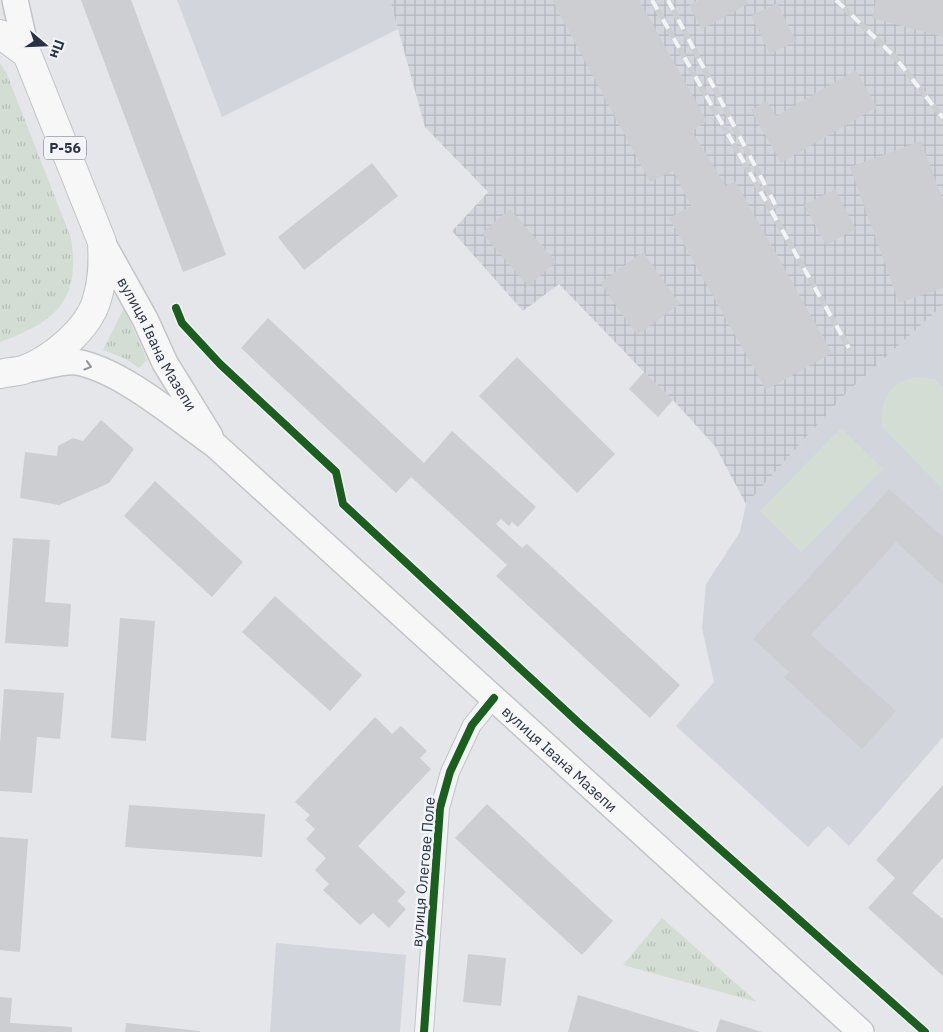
<svg xmlns="http://www.w3.org/2000/svg" width="943" height="1032" viewBox="0 0 943 1032" font-family="'IBM Plex Sans',sans-serif">
<style>
.built{fill:#d2d5dc}
.industrial{fill:url(#industrial-grid)}
.grass{fill:url(#grass-tufts)}
.pitch{fill:#d4ddd4}
.building{fill:#ccced2}
.lines{fill:none;stroke-linecap:round;stroke-linejoin:round}
.minor-casing{stroke:#c2c4c7;stroke-width:20}
.secondary-casing{stroke:#c2c4c7;stroke-width:28}
.primary-casing{stroke:#c0c3c7;stroke-width:30}
.minor{stroke:#f3f4f6;stroke-width:18}
.secondary{stroke:#f7f7f7;stroke-width:25}
.primary{stroke:#f7f7f7;stroke-width:28}
.rail-casing{stroke:#ccced1;stroke-width:5.5}
.rail{stroke:#f2f4f8;stroke-width:4;stroke-dasharray:11;stroke-linecap:butt}
.cycleway-casing{stroke:#f2f4f8;stroke-width:11}
.cycleway{stroke:#1b5e20;stroke-width:8}
.oneway{stroke:#90949e}
.labels{text-anchor:middle;dominant-baseline:central;stroke-width:5;stroke-linejoin:round;paint-order:stroke}
.shield{fill:#f2f4f8;stroke:#656c7a;stroke-width:1}
.shield-label{font-size:14px;font-weight:bold;fill:#293144}
.street-label{font-size:15px;fill:#293144;stroke:#f2f4f8}
</style>
<defs>
<pattern id="industrial-grid" width="8" height="8" patternUnits="userSpaceOnUse" patternTransform="scale(1.25)"><rect width="8" height="8" fill="#d2d5dc"/><path d="M0 4h8M4 0v8" fill="none" stroke="#b4b7be"/></pattern>
<pattern id="grass-tufts" width="24" height="20" patternUnits="userSpaceOnUse" patternTransform="scale(1.25)"><rect width="24" height="20" fill="#d4ddd4"/><path d="M3 7l-1-3M5 7V3M7 7l1-3M15 17l-1-3M17 17v-4M19 17l1-3" fill="none" stroke="#b6beb7"/></pattern>
</defs>
<rect width="100%" height="100%" fill="#e4e6e9"/>
<g class="built">
<polygon points="177,0 390,0 398,29 222,117"/>
<polygon points="943,305 943,737 849,846 828,826 808,847 676,726 714,682 702,628 706,584 740,532 746,504 845,394"/>
<polygon points="276,943 406,955 400,1032 270,1032"/>
</g>
<polygon class="industrial" points="390,0 943,0 943,305 845,394 746,504 715,446 673,400 644,372 559,284 523,311 452,231 488,192 425,127"/>
<g class="grass">
<path d="M 0,63 L 6,72 L 71,238 C 81,301 55,322 0,342 Z"/>
<polygon points="124,308 147,360 139,368 126,359 103,350"/>
<polygon points="662,918 757,1002 623,965"/>
</g>
<g class="pitch">
<path d="M 916,377 L 935,379 L 943,387 L 943,490 L 882,427 C 881,399 886,384 916,377 Z"/>
<polygon points="841,428 883,469 801,552 760,511"/>
</g>
<g class="building">
<polygon points="81,0 131,0 226,255 183,272"/>
<polygon points="552,0 639,0 707,121 692,131 726,186 735,181 832,353 766,390 669,218 691,206 673,171 650,182"/>
<polygon points="699,0 746,0 748,4 702,29 689,5"/>
<polygon points="876,0 943,0 943,37 872,18"/>
<polygon points="777,3 796,41 770,54 751,16"/>
<polygon points="856,70 877,107 781,163 751,110 767,101 776,116"/>
<polygon points="921,141 943,201 943,288 899,303 850,167"/>
<polygon points="372,163 398,196 304,270 278,237"/>
<polygon points="835,189 856,229 826,245 804,205"/>
<polygon points="510,209 556,262 528,286 482,233"/>
<polygon points="643,252 680,304 637,335 600,283"/>
<polygon points="268,318 424,463 452,431 536,507 518,527 512,522 509,526 501,519 496,524 522,548 527,544 680,685 650,718 496,576 507,565 411,477 396,493 241,348"/>
<polygon points="517,357 615,454 577,493 479,396"/>
<polygon points="644,372 673,400 658,417 629,389"/>
<polygon points="101,420 134,449 109,483 59,505 20,498 25,452 57,456 58,446 73,438 83,441"/>
<polygon points="155,481 243,562 212,597 124,516"/>
<polygon points="889,489 943,537 943,585 896,542 811,635 896,711 862,749 784,677 789,672 753,639"/>
<polygon points="13,538 50,540 45,602 71,604 68,647 5,643"/>
<polygon points="275,596 362,675 330,711 242,632"/>
<polygon points="120,618 155,621 146,741 111,738"/>
<polygon points="4,689 64,693 60,739 37,737 32,793 0,791 0,744"/>
<polygon points="375,717 392,734 401,726 427,751 420,758 431,769 358,846 406,892 397,901 406,909 389,928 373,913 360,925 323,890 329,884 315,870 326,858 306,839 315,829 305,820 310,815 295,802"/>
<polygon points="943,785 943,858 912,893 943,919 943,976 868,908 895,878 876,860"/>
<polygon points="487,804 613,921 582,955 455,838"/>
<polygon points="129,805 265,814 262,857 125,847"/>
<polygon points="0,837 28,839 20,952 0,950"/>
<polygon points="468,954 506,958 501,1006 463,1002"/>
<polygon points="578,995 700,1032 568,1032"/>
<polygon points="0,997 12,998 10,1023 72,1027 72,1032 0,1032"/>
<polygon points="720,1019 762,1032 716,1032"/>
<polygon points="126,1023 200,1031 200,1032 125,1032"/>
</g>
<g class="lines">
<g class="minor-casing">
<polyline id="minor" points="424,1032 440,808 450,772 472,725 494,698"/>
</g>
<g class="secondary-casing">
<g id="secondary">
<polyline points="15,0 27,54"/>
<path id="s1" d="M 102,242 L 145,319 L 165,363 L 210,436"/>
<path id="s2" d="M 30,369 C 44,367 63,360 76,362 C 120,369 178,419 215,445 L 861,1032"/>
</g>
</g>
<g class="primary-casing">
<path id="primary" d="M 0,34 L 27,54 L 102,242 C 103,262 103,280 97,299 C 89,329 51,360 23,370 C 16,372 7,372 0,374"/>
</g>
<use href="#minor" class="minor"/>
<use href="#secondary" class="secondary"/>
<use href="#primary" class="primary"/>
<g class="rail-casing">
<g id="rail">
<polyline points="652,0 849,348"/>
<polyline points="668,0 776,206"/>
<polyline points="836,0 894,56 943,118"/>
</g>
</g>
<use href="#rail" class="rail"/>
<g class="cycleway-casing">
<g id="cycleway">
<polyline points="176,308 182,323 220,364 336,472 343,504 581,725 925,1032"/>
<polyline points="424,1032 440,808 450,772 472,725 494,698"/>
</g>
</g>
<use href="#cycleway" class="cycleway"/>
</g>
<defs><path id="oneway-chevron" d="M-2-3.5L2.5 0L-2 3.5" fill="none" stroke-width="1.6" stroke-linecap="round" stroke-linejoin="round" transform="scale(1.25)"/></defs>
<use class="oneway" href="#oneway-chevron" transform="translate(88 366) rotate(17)"/>
<g class="labels">
<rect class="shield" x="44" y="136.5" width="42" height="23" rx="4"/>
<g class="shield-label">
<text x="65" y="148">Р-56</text>
</g>
<g class="street-label">
<text stroke="none"><textPath href="#s1" startOffset="116">вулиця Івана Мазепи</textPath></text>
<text stroke="none"><textPath href="#s2" startOffset="676">вулиця Івана Мазепи</textPath></text>
<text transform="translate(423 872) rotate(-85)">вулиця Олегове Поле</text>
</g>
</g>
<g transform="translate(45 45) rotate(109)" stroke="#f2f4f8" stroke-width="4" paint-order="stroke">
<path d="M0-4L9 19L0 12L-9 19Z" fill="#293144"/>
<text y="-8" font-size="14" font-weight="bold" text-anchor="middle" fill="#293144">Пн</text>
</g>
</svg>
